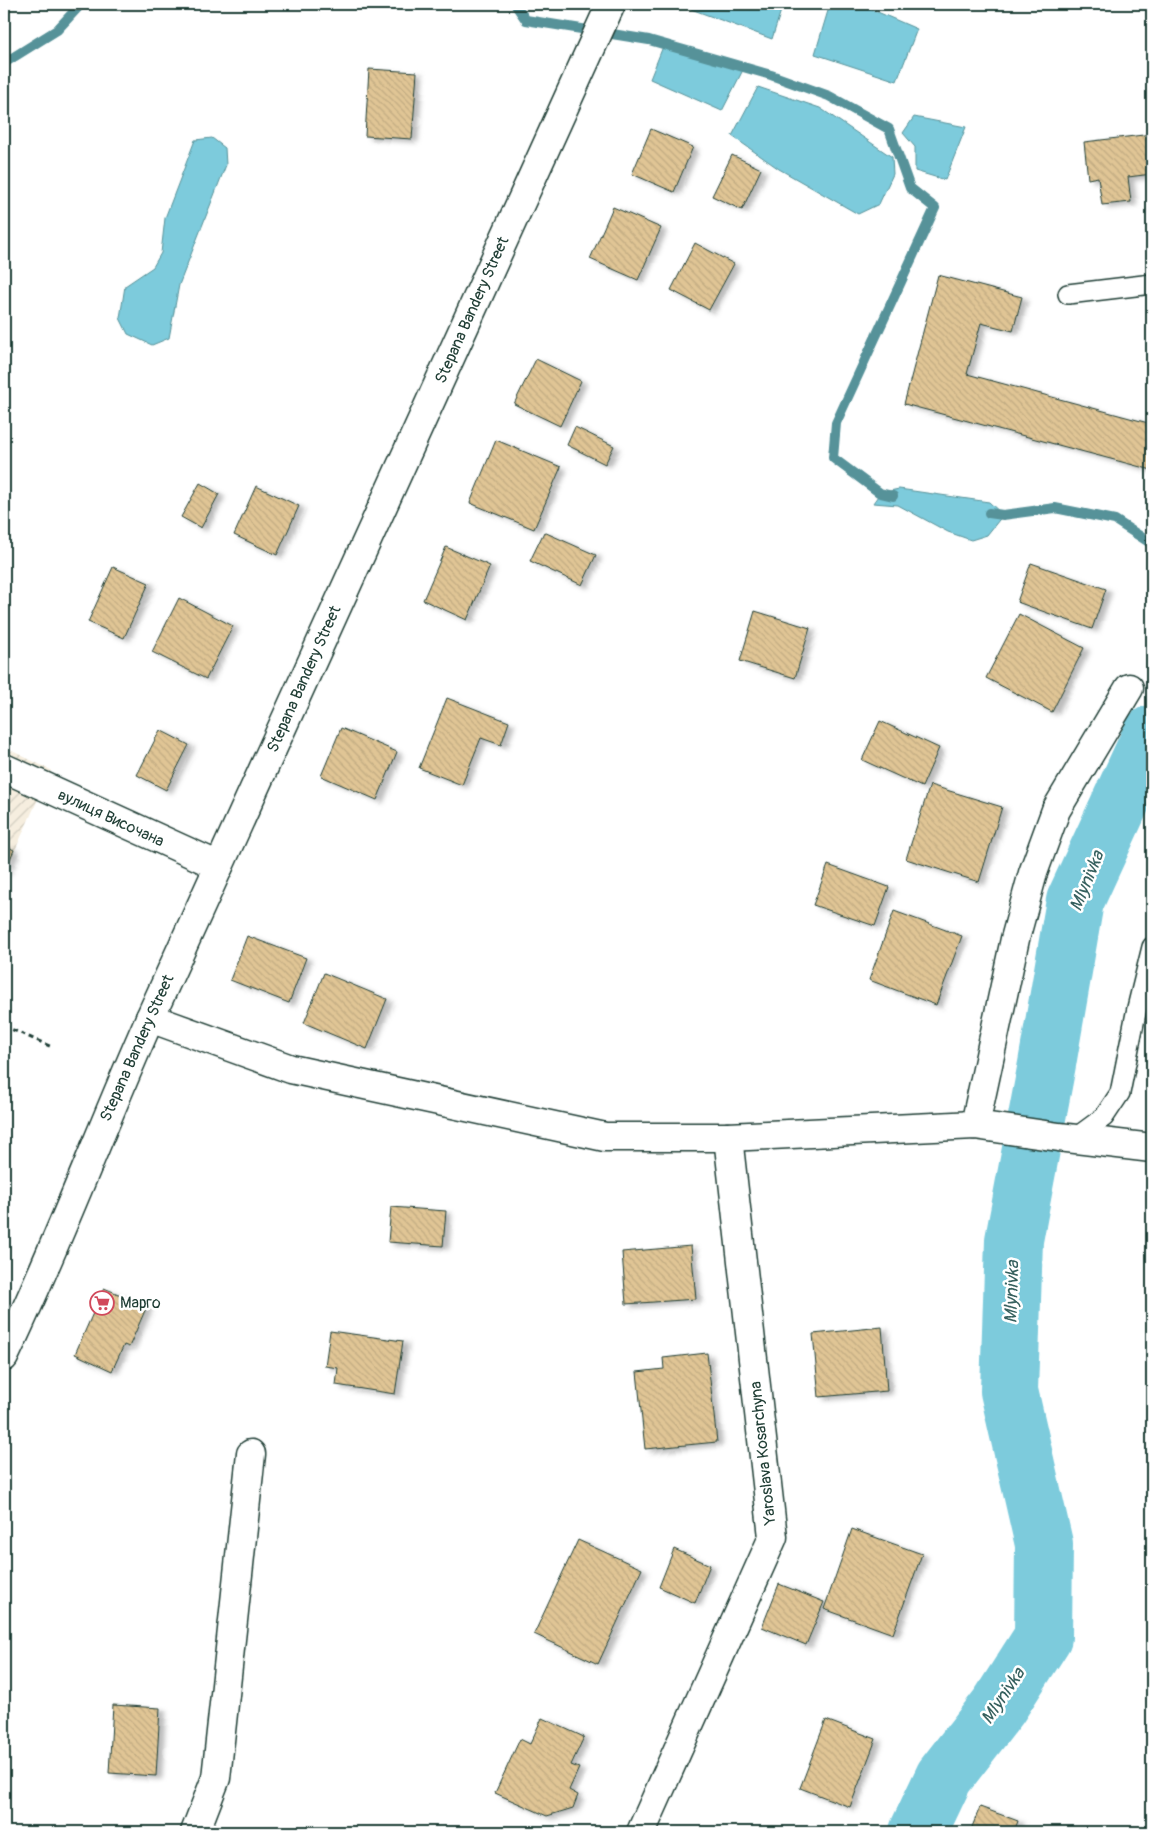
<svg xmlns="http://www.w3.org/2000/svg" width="1156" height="1836" viewBox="0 0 1156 1836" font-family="Pangolin,sans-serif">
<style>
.industrial{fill:url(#industrial-furrows)}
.water{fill:#7dcbdc;stroke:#579299}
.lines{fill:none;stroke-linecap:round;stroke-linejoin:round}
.stream{stroke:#579299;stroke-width:10}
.river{stroke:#7dcbdc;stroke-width:58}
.building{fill:url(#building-back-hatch);stroke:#1f3d34;filter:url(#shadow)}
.service-casing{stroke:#1f3d34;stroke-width:22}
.minor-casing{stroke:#1f3d34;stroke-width:31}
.secondary-casing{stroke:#1f3d34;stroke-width:31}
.path{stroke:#1f3d34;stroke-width:3;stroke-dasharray:5 4;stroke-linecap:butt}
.service{stroke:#fff;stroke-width:19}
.minor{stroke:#fff;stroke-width:28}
.secondary{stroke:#fff;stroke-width:28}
.labels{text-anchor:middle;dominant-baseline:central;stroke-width:5;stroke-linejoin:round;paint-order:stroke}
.street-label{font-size:16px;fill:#1f3d34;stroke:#fff}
.poi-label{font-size:16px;fill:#1f3d34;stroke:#fff;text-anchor:start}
.water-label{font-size:18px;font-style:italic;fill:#36605e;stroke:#fff}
</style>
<defs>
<pattern id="industrial-furrows" width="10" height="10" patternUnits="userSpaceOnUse" patternTransform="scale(1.25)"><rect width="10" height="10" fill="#f6eedf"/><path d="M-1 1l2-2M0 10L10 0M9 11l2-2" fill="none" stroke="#d2cdc0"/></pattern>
<pattern id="building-back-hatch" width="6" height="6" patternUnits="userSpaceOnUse" patternTransform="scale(1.25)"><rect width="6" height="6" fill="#e0c595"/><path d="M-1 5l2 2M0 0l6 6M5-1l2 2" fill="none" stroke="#c0aa81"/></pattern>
<filter id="shadow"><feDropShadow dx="5.5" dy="3" stdDeviation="2.5" flood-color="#0004"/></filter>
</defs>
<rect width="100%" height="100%" fill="#fff"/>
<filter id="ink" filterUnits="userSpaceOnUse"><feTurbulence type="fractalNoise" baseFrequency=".02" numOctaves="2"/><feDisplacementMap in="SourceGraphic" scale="10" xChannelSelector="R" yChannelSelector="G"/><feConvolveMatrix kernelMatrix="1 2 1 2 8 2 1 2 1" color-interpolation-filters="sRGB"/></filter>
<g filter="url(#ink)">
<polygon class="industrial" points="4,747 51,770 4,875"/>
<g class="water">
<polygon points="694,4 783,4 772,39 691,9"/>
<polygon points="830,4 859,4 917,29 897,81 815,54"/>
<polygon points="664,44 744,68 722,111 650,79"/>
<polygon points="758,87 820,108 892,157 893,174 879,204 858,214 779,169 732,136"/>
<polygon points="914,117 966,127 945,180 915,171 915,147 903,133"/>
<polygon points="212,138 225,148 226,165 179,285 169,338 152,345 128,334 120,318 125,286 153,267 161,253 165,218 195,140"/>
<polygon points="899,489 989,502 1003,515 987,535 971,540 948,532 898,505 873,503 880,493"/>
</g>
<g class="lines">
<g class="stream">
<polyline points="515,4 526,20 649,40 771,75 829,96 889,129 910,188 935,208 836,423 833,458 880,493 893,496"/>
<polyline points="4,63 57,30 81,4"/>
<polyline points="989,513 1003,515 1055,508 1115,520 1152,544"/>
</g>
<polyline class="river" points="918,1832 944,1777 999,1706 1043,1637 1044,1544 1009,1391 1014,1240 1047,1064 1075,901 1152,734"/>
</g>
<g class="building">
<polygon points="369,69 417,72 412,139 365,136"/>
<polygon points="651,129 693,147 674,192 632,174"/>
<polygon points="1152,134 1152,174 1128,177 1131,202 1102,205 1098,177 1088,179 1084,142"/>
<polygon points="732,155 761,169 742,210 712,196"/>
<polygon points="613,207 661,228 638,280 590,259"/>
<polygon points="695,243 734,264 709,310 671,290"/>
<polygon points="938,275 1022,297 1013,331 981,323 967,374 1152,424 1152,470 904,404"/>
<polygon points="536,359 581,381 560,426 514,404"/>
<polygon points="575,427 614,446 605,464 567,445"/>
<polygon points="496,440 561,467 534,529 470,503"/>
<polygon points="200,483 219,494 201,528 181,517"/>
<polygon points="256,486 299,506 277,555 234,535"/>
<polygon points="544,532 596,555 582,585 530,561"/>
<polygon points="446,547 490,566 467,620 423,600"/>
<polygon points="1031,563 1106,589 1092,629 1017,602"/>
<polygon points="113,567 149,583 124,638 88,622"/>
<polygon points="179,598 233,626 206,679 152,652"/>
<polygon points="755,611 810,628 795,678 740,661"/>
<polygon points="1019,614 1084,648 1052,712 986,678"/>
<polygon points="447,698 509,722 501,745 481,738 462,785 419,768"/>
<polygon points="880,721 939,748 922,787 862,760"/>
<polygon points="341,728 397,752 377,800 321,776"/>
<polygon points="160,730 189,745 166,790 137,775"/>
<polygon points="930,785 1002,807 979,882 906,859"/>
<polygon points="4,845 14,850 4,873"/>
<polygon points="828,865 889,887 875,926 813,905"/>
<polygon points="894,911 962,936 936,1005 869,980"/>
<polygon points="247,936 306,958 289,1003 230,980"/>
<polygon points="324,973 387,999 367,1049 304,1023"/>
<polygon points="391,1207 446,1211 443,1246 388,1242"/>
<polygon points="691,1246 696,1299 626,1304 622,1252"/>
<polygon points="104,1288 147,1306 129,1347 124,1345 112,1371 75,1354"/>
<polygon points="882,1327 887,1391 819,1397 813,1334"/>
<polygon points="330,1331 403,1341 395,1394 336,1385 338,1368 325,1366"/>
<polygon points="707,1353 717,1442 645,1449 637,1372 664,1369 663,1358"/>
<polygon points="852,1529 922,1554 893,1634 824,1609"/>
<polygon points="578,1540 642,1569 598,1664 534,1634"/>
<polygon points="674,1549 710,1565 695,1603 659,1587"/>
<polygon points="779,1584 824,1602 806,1645 762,1627"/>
<polygon points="113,1705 160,1708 156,1776 109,1773"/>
<polygon points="542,1718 584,1737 571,1765 579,1768 569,1790 578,1795 573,1808 547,1816 495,1793 520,1739 530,1744"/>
<polygon points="826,1720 876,1739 850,1807 800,1788"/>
<polygon points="980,1807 1018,1821 1014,1832 970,1832"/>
</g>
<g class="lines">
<g class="service-casing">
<g id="service">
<polyline points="1068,294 1152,284"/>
<polyline points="1074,1139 1104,1117 1120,1093 1137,1008 1152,947"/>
</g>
</g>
<g class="minor-casing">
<g id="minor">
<polyline points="4,768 219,866"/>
<polyline points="150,1018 291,1069 605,1137 728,1137 975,1125 1059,1137 1152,1148"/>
<polyline points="975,1125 1015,939 1033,873 1056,810 1129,688"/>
<polyline points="195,1832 216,1778 251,1454"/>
<polyline points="641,1832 773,1537 728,1137"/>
</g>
</g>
<g class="secondary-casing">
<path id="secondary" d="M 4,1357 C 57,1246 100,1131 150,1018 L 611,4"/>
</g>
<polyline class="path" points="4,1026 52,1047"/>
<use href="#service" class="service"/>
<use href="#minor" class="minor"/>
<use href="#secondary" class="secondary"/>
</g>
</g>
<defs>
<g id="supermarket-ring" transform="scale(1.25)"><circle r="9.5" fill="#fff" stroke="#d1495b" stroke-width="1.5"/><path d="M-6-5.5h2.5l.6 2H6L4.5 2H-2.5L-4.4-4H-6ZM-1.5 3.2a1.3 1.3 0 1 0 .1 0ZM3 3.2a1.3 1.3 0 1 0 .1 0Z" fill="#d1495b"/></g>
</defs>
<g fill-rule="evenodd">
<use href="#supermarket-ring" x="102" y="1303"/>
</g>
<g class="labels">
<g class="street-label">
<text transform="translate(472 310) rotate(-66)">Stepana Bandery Street</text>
<text transform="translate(304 679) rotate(-66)">Stepana Bandery Street</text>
<text transform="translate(111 818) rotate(25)">вулиця Височана</text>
<text transform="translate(137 1048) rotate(-66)">Stepana Bandery Street</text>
<text transform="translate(763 1453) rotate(-96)">Yaroslava Kosarchyna</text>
</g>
<g class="poi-label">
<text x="120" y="1303">Марго</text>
</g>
<g class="water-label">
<text transform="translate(1087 881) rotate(-68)">Mlynivka</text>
<text transform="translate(1012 1292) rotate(-88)">Mlynivka</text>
<text transform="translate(1003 1696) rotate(-56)">Mlynivka</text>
</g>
</g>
<rect width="1156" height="1836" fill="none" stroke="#fff" stroke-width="20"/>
<rect x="10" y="10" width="1136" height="1816" fill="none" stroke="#1f3d34" stroke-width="2" filter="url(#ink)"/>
</svg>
